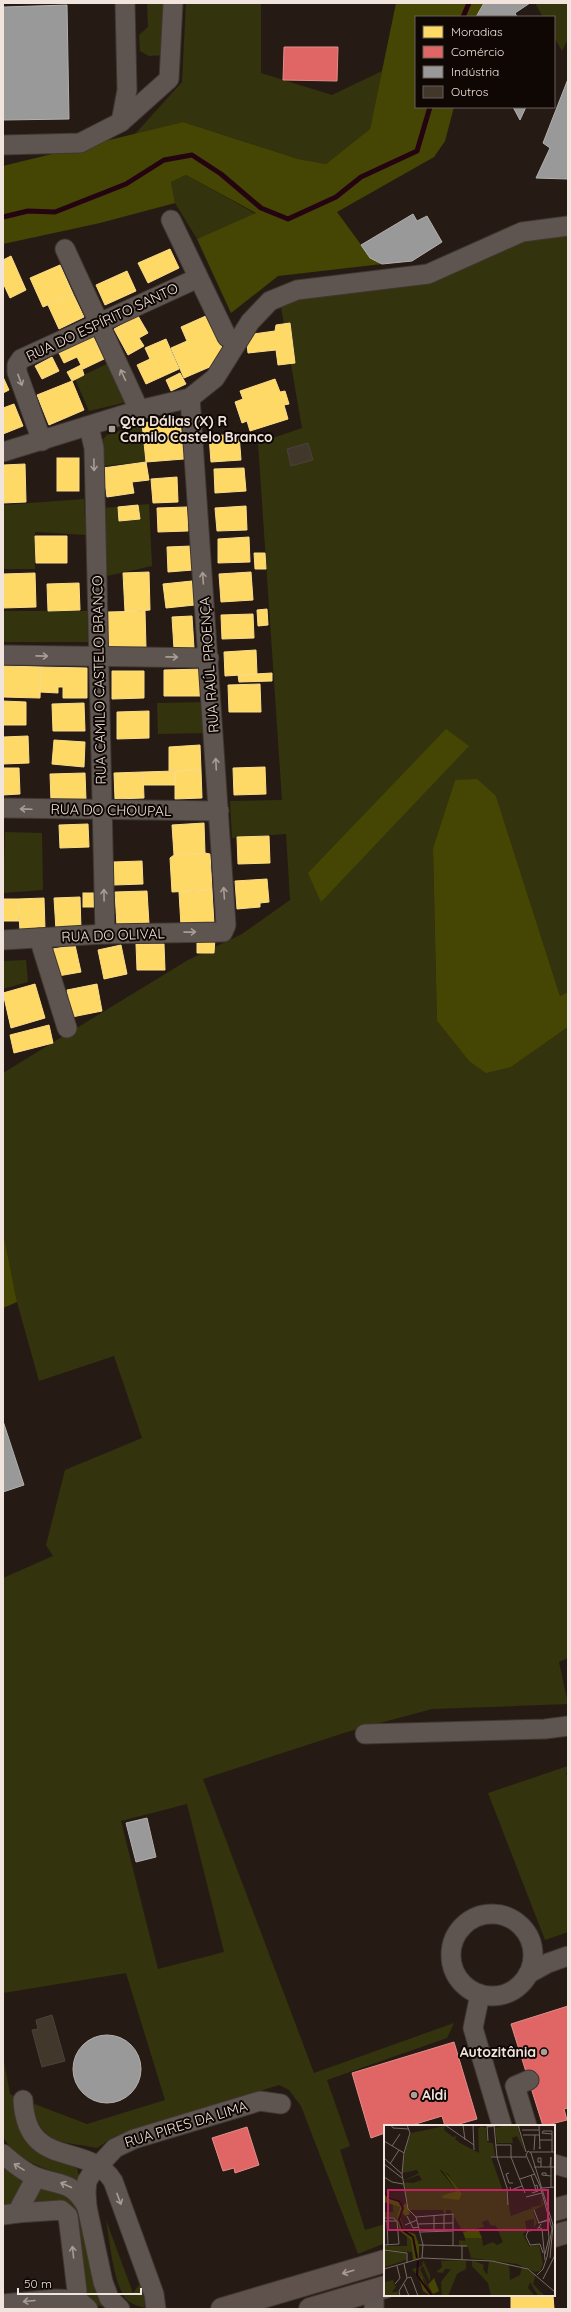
<svg xmlns="http://www.w3.org/2000/svg" width="571" height="2312" viewBox="0 0 571 2312" font-family="Quicksand,sans-serif">
<style>
.green{fill:#33330d;fill-rule:evenodd}
.forest{fill:#464604}
.homes{fill:#ffd966;stroke:#fbdc89}
.shops{fill:#e06666;stroke:#e58c89}
.industry{fill:#999;stroke:#b3b0ad}
.lines{fill:none;stroke-linecap:round;stroke-linejoin:round}
.stream{stroke:#250412;stroke-width:5}
.building{fill:#41372b;stroke:#4a423a}
.minor-casing{stroke:#403731;stroke-width:21}
.major-casing{stroke:#403731;stroke-width:24}
.minor{stroke:#5e5550;stroke-width:19}
.major{stroke:#5f524d;stroke-width:22}
.oneway{stroke:#a89c96}
.oneway2{stroke:#a89b94}
.poi-dot{fill:#aa9e96;stroke:#0f0703;stroke-width:1.5}
.labels{text-anchor:middle;dominant-baseline:central;stroke-width:4;stroke-linejoin:round;paint-order:stroke}
.street-label{font-size:14px;fill:#f1e4dc;stroke:#0f0703}
.poi-label{font-size:14px;font-weight:bold;fill:#f1e4dc;stroke:#0f0703;text-anchor:start}
.inset-river{fill:none;stroke:#250412;stroke-width:2}
.inset-road{fill:none;stroke:#776b64;stroke-width:1}
.view{fill:#c42261;fill-opacity:0.15;stroke:#c42261;stroke-width:2}
.inset-edge{fill:none;stroke:#f1e4dc;stroke-width:2}
</style>
<rect width="100%" height="100%" fill="#261b14"/>
<g class="green">
<polygon points="147,3 169,3 163,55 149,56 140,51 139,35 148,27"/>
<polygon points="186,3 261,3 261,73 332,95 382,71 370,129 326,164 298,159 183,122 135,134 182,82"/>
<polygon points="535,3 568,3 568,39 562,51 554,37 554,17 543,17"/>
<polygon points="186,175 256,214 197,239 175,203 171,182"/>
<path d="M 568,236 L 568,992 L 560,996 L 496,796 L 455,780 L 433,848 L 437,1021 L 469,1061 L 511,1067 L 568,1027 L 568,1658 L 559,1662 L 568,1704 L 432,1709 L 347,1732 L 203,1779 L 314,2073 L 454,2023 L 447,2038 L 327,2080 L 350,2146 L 340,2150 L 365,2230 L 385,2224 L 385,2243 L 358,2254 L 301,2106 L 289,2090 L 279,2085 L 115,2136 L 97,2148 C 59,2140 42,2147 32,2103 L 87,2124 L 165,2100 L 126,1973 L 3,1993 L 3,1578 L 53,1556 L 46,1545 L 65,1470 L 142,1438 L 114,1356 L 39,1381 L 17,1302 L 3,1232 L 3,1073 L 188,960 L 242,934 L 290,900 L 286,834 L 232,838 L 230,801 L 282,800 L 258,443 L 302,428 L 281,307 L 293,299 L 521,242 ZM 187,1804 L 224,1952 L 158,1969 L 121,1821 Z"/>
<polygon points="109,363 127,402 89,411 75,379"/>
<polygon points="142,423 146,462 102,466 102,440 107,435"/>
<polygon points="84,499 86,535 35,532 35,569 3,569 3,505"/>
<polygon points="149,504 152,566 103,577 102,508"/>
<polygon points="3,611 87,611 88,642 3,642"/>
<polygon points="206,702 207,733 158,734 157,703"/>
<polygon points="5,832 42,833 43,890 3,893"/>
<polygon points="26,960 28,982 3,989 3,961"/>
<polygon points="568,1766 568,1772 566,1773 568,1779 568,1932 545,1940 488,1793"/>
<path d="M 3,2056 L 10,2094 L 14,2096 L 15,2111 L 19,2126 L 70,2162 L 77,2168 L 80,2181 C 53,2170 18,2164 3,2137 Z"/>
<polygon points="3,2160 24,2179 14,2203 3,2205"/>
<polygon points="42,2186 57,2187 76,2204 95,2288 109,2309 94,2304 85,2292 65,2203 30,2202"/>
<path d="M 106,2220 L 133,2293 L 143,2280 L 147,2308 C 140,2307 130,2304 125,2298 C 113,2280 110,2242 106,2220 Z"/>
</g>
<g class="forest">
<polygon points="396,3 484,3 476,17 416,17 416,107 454,107 445,141 434,157 337,212 370,257 382,264 278,276 231,313 197,239 256,213 186,175 171,182 175,203 100,223 3,244 3,166 183,122 298,159 326,164 370,129"/>
<polygon points="446,729 469,746 321,902 308,873"/>
<polygon points="477,779 496,796 560,996 568,992 568,1027 511,1067 486,1073 469,1061 437,1021 433,848 455,780"/>
<polygon points="3,1232 17,1302 3,1308"/>
</g>
<g class="homes">
<polygon points="170,249 179,268 148,283 138,263"/>
<polygon points="11,256 26,290 10,298 3,283 3,260"/>
<polygon points="60,265 73,294 43,307 30,278"/>
<polygon points="127,271 136,291 105,305 96,285"/>
<polygon points="73,294 84,317 59,329 48,305"/>
<polygon points="208,315 223,350 212,366 184,378 171,348 187,341 181,327"/>
<polygon points="138,316 148,333 139,338 144,346 128,355 114,329"/>
<polygon points="290,323 295,363 278,365 276,350 248,353 246,335 275,331 276,325"/>
<polygon points="93,336 104,359 83,369 77,357 64,363 59,353"/>
<polygon points="166,339 179,369 146,384 137,365 150,359 145,348"/>
<polygon points="52,357 59,371 42,379 35,366"/>
<polygon points="81,365 84,375 72,381 67,372"/>
<polygon points="180,373 186,384 171,391 166,380"/>
<polygon points="3,377 9,390 3,393"/>
<polygon points="275,379 280,392 285,391 289,404 284,405 288,419 250,431 247,421 242,423 235,402 243,399 240,391"/>
<polygon points="72,381 84,410 49,425 37,395"/>
<polygon points="14,404 23,426 3,434 3,408"/>
<polygon points="180,418 184,459 146,462 142,423"/>
<polygon points="239,434 241,460 211,462 209,436"/>
<rect x="57" y="458" width="22" height="33"/>
<polygon points="146,462 149,480 132,482 134,493 107,497 103,468"/>
<polygon points="25,464 26,502 3,503 3,465"/>
<polygon points="244,468 246,491 215,493 214,469"/>
<polygon points="177,477 178,502 153,503 151,479"/>
<polygon points="138,505 140,519 119,521 118,507"/>
<polygon points="246,506 247,530 217,531 215,508"/>
<polygon points="187,507 188,531 158,532 157,508"/>
<polygon points="35,536 67,536 67,563 36,563"/>
<polygon points="249,537 250,562 218,563 218,539"/>
<polygon points="192,546 193,570 168,572 167,547"/>
<polygon points="254,553 265,553 266,569 255,569"/>
<polygon points="149,572 150,610 125,612 123,573"/>
<polygon points="251,572 253,600 221,602 219,574"/>
<polygon points="35,573 36,607 3,608 3,574"/>
<polygon points="192,581 195,605 166,608 163,584"/>
<polygon points="79,583 80,610 48,611 47,584"/>
<polygon points="267,609 268,625 258,626 257,610"/>
<polygon points="145,611 146,648 109,649 108,612"/>
<polygon points="253,614 254,638 222,639 221,615"/>
<polygon points="192,616 194,648 174,649 172,617"/>
<polygon points="256,650 257,674 225,676 224,652"/>
<polygon points="3,666 41,667 40,698 3,697"/>
<polygon points="41,667 87,668 87,698 63,698 63,687 58,687 58,693 40,692"/>
<polygon points="203,669 203,696 164,696 164,670"/>
<polygon points="112,671 144,671 144,698 112,699"/>
<polygon points="272,673 272,681 239,682 238,675"/>
<polygon points="260,684 261,712 229,712 228,685"/>
<polygon points="3,701 26,702 26,725 3,725"/>
<polygon points="84,703 85,731 53,731 52,704"/>
<polygon points="149,711 149,738 117,739 117,712"/>
<polygon points="28,736 29,763 3,764 3,737"/>
<polygon points="54,740 85,742 84,767 52,764"/>
<polygon points="200,745 201,770 169,771 169,747"/>
<polygon points="265,767 266,794 234,795 233,768"/>
<polygon points="3,768 19,768 20,794 3,795"/>
<polygon points="201,770 202,798 175,799 175,771"/>
<polygon points="175,771 175,785 144,785 143,772"/>
<polygon points="143,772 144,798 115,799 114,773"/>
<polygon points="85,773 86,800 51,801 50,774"/>
<polygon points="204,823 205,853 174,855 172,825"/>
<polygon points="88,824 89,847 60,848 59,825"/>
<polygon points="269,836 270,863 238,864 237,837"/>
<polygon points="205,853 210,854 212,890 172,892 170,858 174,855"/>
<polygon points="142,861 143,884 114,885 113,862"/>
<polygon points="267,879 269,902 260,903 260,907 237,909 235,881"/>
<polygon points="212,890 214,924 181,926 179,892"/>
<polygon points="147,891 149,924 117,926 115,892"/>
<rect x="83" y="893" width="11" height="14"/>
<polygon points="80,897 81,929 56,930 54,898"/>
<polygon points="44,898 45,929 20,931 18,899"/>
<polygon points="3,899 18,899 19,921 3,921"/>
<polygon points="215,938 214,953 197,953 197,939"/>
<polygon points="136,944 164,944 165,970 137,970"/>
<polygon points="75,945 81,972 58,976 53,949"/>
<polygon points="121,945 127,974 104,979 98,950"/>
<polygon points="35,984 45,1018 11,1028 3,993"/>
<polygon points="97,984 102,1011 72,1017 67,990"/>
<polygon points="49,1025 53,1043 14,1053 10,1035"/>
<polygon points="511,2295 553,2295 554,2309 511,2309"/>
</g>
<g class="shops">
<polygon points="284,47 338,47 337,81 283,80"/>
<polygon points="568,2006 568,2108 564,2109 567,2120 543,2126 511,2024"/>
<polygon points="454,2042 477,2119 452,2126 445,2126 442,2116 409,2126 385,2126 385,2133 371,2138 352,2073"/>
<polygon points="247,2127 259,2165 235,2173 234,2168 223,2171 212,2138"/>
</g>
<g class="industry">
<polygon points="484,3 530,3 515,13 517,17 476,17"/>
<polygon points="67,5 69,119 3,120 3,7"/>
<polygon points="568,79 568,179 536,178 550,148 543,143"/>
<polygon points="513,107 526,107 520,120"/>
<polygon points="413,214 417,221 427,216 442,242 412,261 382,264 370,258 361,245"/>
<polygon points="3,1421 24,1485 3,1492"/>
<polygon points="147,1818 156,1857 136,1862 126,1823"/>
<circle cx="107" cy="2069" r="34"/>
</g>
<g class="lines">
<g class="stream">
<polyline points="463,17 469,3"/>
<polyline points="3,217 28,211 55,212 126,184 164,160 192,155 221,174 261,208 288,219 336,197 361,177 417,151 430,107"/>
</g>
</g>
<g class="building">
<polygon points="308,443 313,460 291,466 287,449"/>
<polygon points="52,2015 65,2061 42,2067 32,2030 38,2029 36,2020"/>
</g>
<g class="lines">
<g class="minor-casing">
<g id="minor">
<polyline points="121,122 169,79 173,3"/>
<polyline points="3,145 80,143 121,122 127,90 125,3"/>
<polyline points="171,220 227,337"/>
<polyline points="65,249 139,410"/>
<polyline points="89,427 94,448 105,934"/>
<polyline points="42,441 17,372 17,365 21,359 198,278"/>
<polyline points="3,452 139,410 190,398 215,378 250,322 270,301 297,290 428,274 522,232 568,226"/>
<polyline points="3,655 209,658"/>
<polyline points="3,808 219,811"/>
<polyline points="39,938 67,1028"/>
<polyline points="3,940 105,934 223,932 226,925 190,398"/>
<polyline points="365,1734 545,1729 568,1726"/>
<circle cx="492" cy="1955" r="41"/>
<polyline points="528,1974 548,1963 568,1956"/>
<polyline points="480,1994 473,2028 502,2126"/>
<path d="M 23,2100 C 27,2172 87,2140 113,2181 L 154,2294 L 156,2309"/>
<polyline points="527,2126 515,2086 529,2080"/>
<path d="M 3,2154 C 13,2163 24,2172 36,2177 C 61,2186 73,2181 87,2207"/>
<polyline points="554,2164 568,2168"/>
<polyline points="17,2213 61,2210 68,2216 77,2291"/>
<polyline points="3,2215 17,2213 36,2177"/>
<polyline points="374,2290 374,2309"/>
<polyline points="3,2304 56,2299 78,2300 88,2309"/>
<polyline points="120,2309 109,2298 103,2282 87,2207 86,2192 87,2181 92,2173 115,2148 134,2139 260,2101 281,2104"/>
</g>
</g>
<g class="major-casing">
<g id="major">
<polyline points="554,2210 568,2206"/>
<polyline points="554,2236 568,2232"/>
<polyline points="222,2309 385,2261"/>
<polyline points="310,2309 385,2287"/>
</g>
</g>
<use href="#minor" class="minor"/>
<use href="#major" class="major"/>
</g>
<defs><path id="oneway-shaft" d="M-6 0H5M1.5-3L5.5 0L1.5 3" fill="none" stroke-width="1.6" stroke-linecap="round" stroke-linejoin="round"/></defs>
<g class="oneway">
<use href="#oneway-shaft" transform="translate(123 375) rotate(-115)"/>
<use href="#oneway-shaft" transform="translate(20 380) rotate(70)"/>
<use href="#oneway-shaft" transform="translate(94 465) rotate(89)"/>
<use href="#oneway-shaft" transform="translate(203 578) rotate(-94)"/>
<use href="#oneway-shaft" transform="translate(42 656) rotate(1)"/>
<use href="#oneway-shaft" transform="translate(172 657) rotate(1)"/>
<use href="#oneway-shaft" transform="translate(216 764) rotate(-93)"/>
<use href="#oneway-shaft" transform="translate(26 809) rotate(-178)"/>
<use href="#oneway-shaft" transform="translate(224 893) rotate(-94)"/>
<use href="#oneway-shaft" transform="translate(104 895) rotate(-91)"/>
<use href="#oneway-shaft" transform="translate(190 932) rotate(-1)"/>
<use href="#oneway-shaft" transform="translate(19 2167) rotate(-148)"/>
<use href="#oneway-shaft" transform="translate(66 2185) rotate(-156)"/>
<use href="#oneway-shaft" transform="translate(119 2199) rotate(70)"/>
<use href="#oneway-shaft" transform="translate(73 2252) rotate(-96)"/>
<use href="#oneway-shaft" transform="translate(29 2301) rotate(175)"/>
</g>
<use class="oneway2" href="#oneway-shaft" transform="translate(348 2272) rotate(164)"/>
<g class="poi-dot">
<rect x="108" y="425" width="8" height="8" rx="2"/>
<circle cx="544" cy="2052" r="4"/>
<circle cx="414" cy="2095" r="4"/>
</g>
<g class="labels">
<g class="street-label">
<text transform="translate(102 322) rotate(-25)">RUA DO ESPÍRITO SANTO</text>
<text transform="translate(209 665) rotate(-94)">RUA RAÚL PROENÇA</text>
<text transform="translate(99 680) rotate(-91)">RUA CAMILO CASTELO BRANCO</text>
<text transform="translate(111 810) rotate(1)">RUA DO CHOUPAL</text>
<text transform="translate(113 935) rotate(-2)">RUA DO OLIVAL</text>
<text transform="translate(186 2124) rotate(-17)">RUA PIRES DA LIMA</text>
</g>
<g class="poi-label">
<text x="120" y="421">Qta Dálias (X) R<tspan x="120" dy="16">Camilo Castelo Branco</tspan></text>
<text x="536" y="2052" text-anchor="end">Autozitânia</text>
<text x="422" y="2095">Aldi</text>
</g>
</g>
<g transform="translate(384 2125)">
<rect width="171" height="171" fill="#261b14"/>
<path d="M 121,0 L 133,0 L 141,27 L 133,11 L 128,13 L 129,18 L 113,18 L 111,3 ZM 61,1 L 60,5 L 69,12 L 73,11 L 71,14 L 76,18 L 95,28 L 94,4 L 97,1 L 102,3 L 103,17 L 109,18 L 111,31 L 107,31 L 108,35 L 119,66 L 122,65 L 127,91 L 148,83 L 144,73 L 148,82 L 158,80 L 156,70 L 160,80 L 149,86 L 153,98 L 150,103 L 150,94 L 141,96 L 143,106 L 139,109 L 145,121 L 155,120 L 159,139 L 156,146 L 151,147 L 133,139 L 87,133 L 84,122 L 75,121 L 75,115 L 81,116 L 81,113 L 98,113 L 99,121 L 109,117 L 113,120 L 119,117 L 112,101 L 106,100 L 104,95 L 98,97 L 100,102 L 79,107 L 66,85 L 62,85 L 62,89 L 60,89 L 59,85 L 25,85 L 19,57 L 29,58 L 38,55 L 35,50 L 19,56 L 35,48 L 33,45 L 18,48 L 22,22 L 27,8 ZM 55,44 L 64,49 L 78,71 L 59,70 L 73,66 ZM 9,78 L 16,82 L 13,96 L 10,92 L 0,92 L 0,87 L 9,87 ZM 23,111 L 28,115 L 28,127 L 0,125 L 0,121 L 23,121 ZM 0,126 L 22,128 L 22,135 L 1,142 ZM 39,135 L 46,150 L 46,157 L 39,141 L 36,144 L 49,171 L 38,151 L 35,153 L 28,144 L 38,141 ZM 82,135 L 82,144 L 73,149 L 64,171 L 58,171 L 57,157 L 67,144 L 61,144 L 59,148 L 52,147 L 58,142 L 57,136 ZM 88,135 L 100,140 L 99,144 L 103,150 L 105,136 L 125,139 L 126,155 L 136,150 L 138,142 L 152,149 L 149,159 L 160,170 L 154,171 L 146,157 L 144,163 L 151,171 L 107,171 L 104,158 L 88,141 ZM 0,152 L 1,157 L 9,155 L 11,161 L 13,160 L 8,167 L 14,167 L 15,171 L 0,171 Z" fill="#33330d" fill-rule="evenodd"/>
<path d="M 57,43 L 66,53 L 78,69 L 75,75 L 58,73 L 59,70 L 73,66 ZM 0,66 L 6,72 L 15,75 L 19,81 L 22,78 L 26,89 L 21,91 L 19,88 L 16,92 L 21,106 L 31,109 L 35,120 L 35,133 L 29,135 L 27,115 L 16,106 L 13,92 L 16,82 L 0,77 ZM 94,104 L 98,113 L 81,113 L 79,107 ZM 38,151 L 39,155 L 47,171 L 39,166 L 35,153 ZM 50,153 L 55,166 L 49,169 L 44,160 Z" fill="#464604"/>
<path class="inset-river" d="M 0,67 L 5,73 L 15,76 L 19,83 L 15,94 L 19,105 L 29,112 L 33,133M 34,136 L 33,150 L 48,171"/>
<path class="inset-road" d="M 7,0 L 9,3 L 25,4M 23,0 L 26,8 L 20,28 L 18,49 L 24,84 L 32,92 L 39,120 L 38,133M 61,0 L 90,20M 79,0 L 81,15M 89,0 L 90,25M 103,0 L 104,16M 110,0 L 113,32 L 123,63 L 124,80M 134,0 L 142,27M 103,2 L 117,0M 138,5 L 155,5M 168,6 L 168,9 L 158,8 L 159,6 ZM 139,10 L 155,10M 155,15 L 168,15M 0,16 L 20,28M 112,20 L 127,20 L 127,32 L 141,68M 8,21 L 16,9M 155,22 L 156,24 L 155,0M 150,25 L 151,10M 146,27 L 171,27M 168,27 L 168,9M 107,32 L 142,32M 0,33 L 18,49M 0,39 L 18,53M 6,39 L 15,25M 150,42 L 171,42M 157,42 L 157,33 L 154,33 L 154,37 L 157,37M 166,42 L 167,32 L 167,62M 125,48 L 122,49 L 125,58 L 129,58M 147,50 L 152,65M 162,50 L 162,48 L 158,48 L 158,50 L 167,51M 0,52 L 8,57 L 19,59M 136,54 L 151,49M 126,62 L 127,65 L 138,61M 158,63 L 171,62M 148,68 L 154,66 L 153,60 L 151,61M 142,72 L 158,68M 150,85 L 155,98 L 165,95M 23,91 L 29,103 L 35,102M 32,92 L 69,89 L 69,121M 0,93 L 10,93 L 12,96M 0,96 L 13,96 L 15,119 L 0,120M 3,96 L 4,120M 154,98 L 166,94M 34,99 L 69,98M 157,99 L 153,105 L 144,106 L 142,111 L 146,120 L 156,119 L 159,128M 21,100 L 33,95M 155,102 L 158,104 L 161,135M 50,106 L 50,90M 60,106 L 60,90M 36,107 L 69,106M 35,120 L 83,121M 78,121 L 78,134M 0,125 L 23,128 L 23,138M 161,129 L 165,113 L 164,100M 20,139 L 23,153M 0,144 L 38,133 L 108,136 L 144,144 L 171,167M 153,150 L 159,144 L 163,132 L 168,104 L 156,61 L 142,30 L 144,26 L 147,28 L 169,100 L 166,133M 23,153 L 27,152 L 34,171M 159,154 L 171,130M 11,159 L 16,153 L 13,141M 20,159 L 25,171M 16,171 L 15,166 L 23,153"/>
<path class="view" d="M 4,65 L 164,65 L 164,105 L 4,105 Z"/>
<rect width="171" height="171" class="inset-edge"/>
</g>
<rect width="571" height="2312" fill="none" stroke="#f1e4dc" stroke-width="8"/>
<rect x="415" y="16" width="140" height="92" fill="#0f0703" stroke="#695f5a"/>
<rect x="423" y="26" width="20" height="12" fill="#ffd966" stroke="#695f5a"/>
<text x="451" y="36" font-size="12" fill="#f1e4dc">Moradias</text>
<rect x="423" y="46" width="20" height="12" fill="#e06666" stroke="#695f5a"/>
<text x="451" y="56" font-size="12" fill="#f1e4dc">Comércio</text>
<rect x="423" y="66" width="20" height="12" fill="#999999" stroke="#695f5a"/>
<text x="451" y="76" font-size="12" fill="#f1e4dc">Indústria</text>
<rect x="423" y="86" width="20" height="12" fill="#41372b" stroke="#695f5a"/>
<text x="451" y="96" font-size="12" fill="#f1e4dc">Outros</text>
<path d="M18 2288v6h123v-6" fill="none" stroke="#f1e4dc" stroke-width="2"/>
<text x="24" y="2288" font-size="12" fill="#f1e4dc" stroke="#0f0703" stroke-width="3" paint-order="stroke">50 m</text>
</svg>
